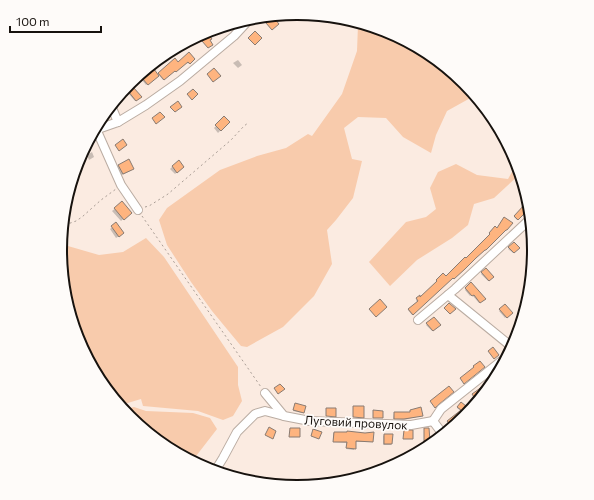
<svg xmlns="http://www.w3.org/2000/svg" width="594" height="500" viewBox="0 0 594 500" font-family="Commissioner,sans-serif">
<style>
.green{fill:#f8cbac}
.shadow{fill:#0003}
.building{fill:#feb47f;stroke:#897b72}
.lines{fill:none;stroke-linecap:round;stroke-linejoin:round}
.minor-casing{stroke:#baaca2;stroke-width:10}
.path{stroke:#a99d95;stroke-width:1;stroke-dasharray:2 3;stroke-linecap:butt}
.minor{stroke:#fff;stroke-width:8}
.labels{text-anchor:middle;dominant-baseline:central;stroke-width:3.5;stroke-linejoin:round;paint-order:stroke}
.street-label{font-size:12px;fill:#17120e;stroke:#fefbf9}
.rim{fill:none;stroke:#17120e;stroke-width:2}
</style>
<rect width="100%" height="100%" fill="#fbebe1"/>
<g class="green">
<polygon points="358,25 388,31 465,83 474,96 447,111 436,135 431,153 403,137 386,118 358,117 344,128 352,159 362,161 353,198 336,220 327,230 332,264 314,296 283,327 247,347 241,346 212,311 191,282 167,245 159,220 167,208 220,170 257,156 286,148 308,134 312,136 342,94 357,51"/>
<polygon points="517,163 519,175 494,198 474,204 468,225 452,238 417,260 390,286 369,262 406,222 426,217 436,209 430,188 438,172 456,164 477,175 508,179"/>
<polygon points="146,238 164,257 238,367 238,385 242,401 233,416 223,420 198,411 143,406 141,399 121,405 78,340 60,250 61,244 99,255 123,252"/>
<polygon points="134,407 146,411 193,413 210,418 217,429 193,460 129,417 124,410"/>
</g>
<g class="shadow">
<polygon points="226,27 228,30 222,33 219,28"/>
<polygon points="189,54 193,59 188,64 187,62 174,72 173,71 163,80 159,75 146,85 142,80 153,71 157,75 175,60 178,63"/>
<polygon points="238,60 242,65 238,68 233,63"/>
<polygon points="133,88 140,97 135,101 128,93"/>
<polygon points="224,118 229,122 218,133 214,128"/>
<polygon points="92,152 94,157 89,160 87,155"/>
<polygon points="119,165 132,169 130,171 120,176 116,167"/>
<polygon points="172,167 181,169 175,174 170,169"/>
<polygon points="525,202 526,211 517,220 514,217 522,208 521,207"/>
<polygon points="122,203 128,215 121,221 112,211"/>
<polygon points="116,224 121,235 116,238 110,229"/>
<polygon points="495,228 497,229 506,230 505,230 452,279 452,278 412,315 408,310 417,302 416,300 419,297 420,298 437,283 436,282 443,275 446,277 490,236 489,234"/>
<polygon points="530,232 532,241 527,235"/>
<polygon points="514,243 518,247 513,253 508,249"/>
<polygon points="486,269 493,277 488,281 481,274"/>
<polygon points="471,284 485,299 479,303 472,295 470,296 465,290"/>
<polygon points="505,306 511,313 505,318 499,311"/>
<polygon points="434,318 439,325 432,331 426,325"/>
<polygon points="295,404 303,413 302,413 293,411"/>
<polygon points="461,404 466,408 458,420 450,426 447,423 461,411 457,408"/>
<polygon points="410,410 421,416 403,420 393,419 394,413 410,413"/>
<polygon points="333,433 334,433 372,441 372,442 355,442 354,450 346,449 346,443 333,442"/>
<polygon points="384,435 392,435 391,444 391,445 383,445 383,436"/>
</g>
<g class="building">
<polygon points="272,18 274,18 279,24 272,30 266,23"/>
<polygon points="255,31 262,38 255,45 248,38"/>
<polygon points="209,35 212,39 210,40 213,45 208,48 202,41"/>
<polygon points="189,52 195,59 190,64 188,62 176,72 175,71 164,80 158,73 175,58 178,62"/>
<polygon points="214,68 221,76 213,82 207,74"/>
<polygon points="154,69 159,76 148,85 142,78"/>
<polygon points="133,87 142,97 136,101 128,91"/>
<polygon points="193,89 198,94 192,100 187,94"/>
<polygon points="178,101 182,107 175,112 170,107"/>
<polygon points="160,112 165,117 156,124 152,118"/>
<polygon points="224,116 230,122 221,131 215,125"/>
<polygon points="123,139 127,145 119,151 115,145"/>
<polygon points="129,159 134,169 123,174 118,165"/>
<polygon points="179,160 184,167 177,173 172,166"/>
<polygon points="122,201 132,213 124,220 114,208"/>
<polygon points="525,204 526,212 518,220 514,216"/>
<polygon points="504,217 513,223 507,230 506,230 486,250 485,250 476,258 465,269 454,279 453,278 413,315 408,309 418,301 416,298 420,295 420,297 437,281 436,280 443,273 446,276 465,257 466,258 490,234 489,233 495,226 497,228"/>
<polygon points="116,222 124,233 119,237 111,226"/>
<polygon points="514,242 520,248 514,253 508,247"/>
<polygon points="486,268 494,277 489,281 481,272"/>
<polygon points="471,282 486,299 480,303 474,295 472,296 465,288"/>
<polygon points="380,299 387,307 376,317 369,309"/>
<polygon points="449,303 456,309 450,314 444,308"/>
<polygon points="505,304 513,313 507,318 499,309"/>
<polygon points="434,317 441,325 433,331 426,323"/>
<polygon points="493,347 499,355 494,359 488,351"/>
<polygon points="480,361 485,367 464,384 460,378 474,367 473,366"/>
<polygon points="280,384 285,389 278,394 274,388"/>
<polygon points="486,384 487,384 476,400 472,394"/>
<polygon points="449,386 454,392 438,405 435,408 430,401"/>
<polygon points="461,402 466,406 472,402 474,404 460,420 451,426 447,421 461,410 457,407"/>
<polygon points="295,403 306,406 304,413 293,410"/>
<polygon points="353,406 364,406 364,418 353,417"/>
<polygon points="421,407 423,416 404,419 394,419 394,412 410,412 410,410"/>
<polygon points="326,408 336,408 336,417 326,416"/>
<polygon points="373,410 383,411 383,418 373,418"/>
<polygon points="269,427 276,431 273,439 265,435"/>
<polygon points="290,428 300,428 300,437 289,437"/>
<polygon points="424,428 429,428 430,441 424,441"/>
<polygon points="313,429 322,432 319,439 311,436"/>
<polygon points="404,430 413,430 413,439 403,439"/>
<polygon points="347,431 365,433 374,432 373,442 356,441 356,449 346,448 347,442 333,442 334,432 347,432"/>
<polygon points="384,434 393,434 392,444 384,444"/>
</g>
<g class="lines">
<g class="minor-casing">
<g id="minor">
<polyline points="112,108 118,122"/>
<polyline points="98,129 118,122 146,105 180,81 234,36 246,23"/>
<polyline points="97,131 121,185 138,210"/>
<polyline points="448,295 512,347"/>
<polyline points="418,320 455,289 528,221"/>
<polyline points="265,393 284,416 310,421 411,425 433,421"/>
<polyline points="442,433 433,421 441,409 504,359"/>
<polyline points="215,471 223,458 237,432 255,414 265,411 284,416"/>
</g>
</g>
<g class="path">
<polyline points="145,207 149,206 168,194 231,140 244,126 248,123"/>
<polyline points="142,216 261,387"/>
<polyline points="65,225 76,221 82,217 101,200 116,189"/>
</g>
<use href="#minor" class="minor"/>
</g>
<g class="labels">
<g class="street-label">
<text transform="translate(356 422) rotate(3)">Луговий провулок</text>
</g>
</g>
<path d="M0 0H594V500H0ZM67 250a230 230 0 1 1 460 0a230 230 0 1 1-460 0Z" fill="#fefbf9" fill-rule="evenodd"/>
<path class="rim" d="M67 250a230 230 0 1 1 460 0a230 230 0 1 1-460 0Z"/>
<path d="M10 26v6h91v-6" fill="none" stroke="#17120e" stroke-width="2"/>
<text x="16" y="26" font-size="12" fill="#17120e" stroke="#fefbf9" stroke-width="3" paint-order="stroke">100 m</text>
</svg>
